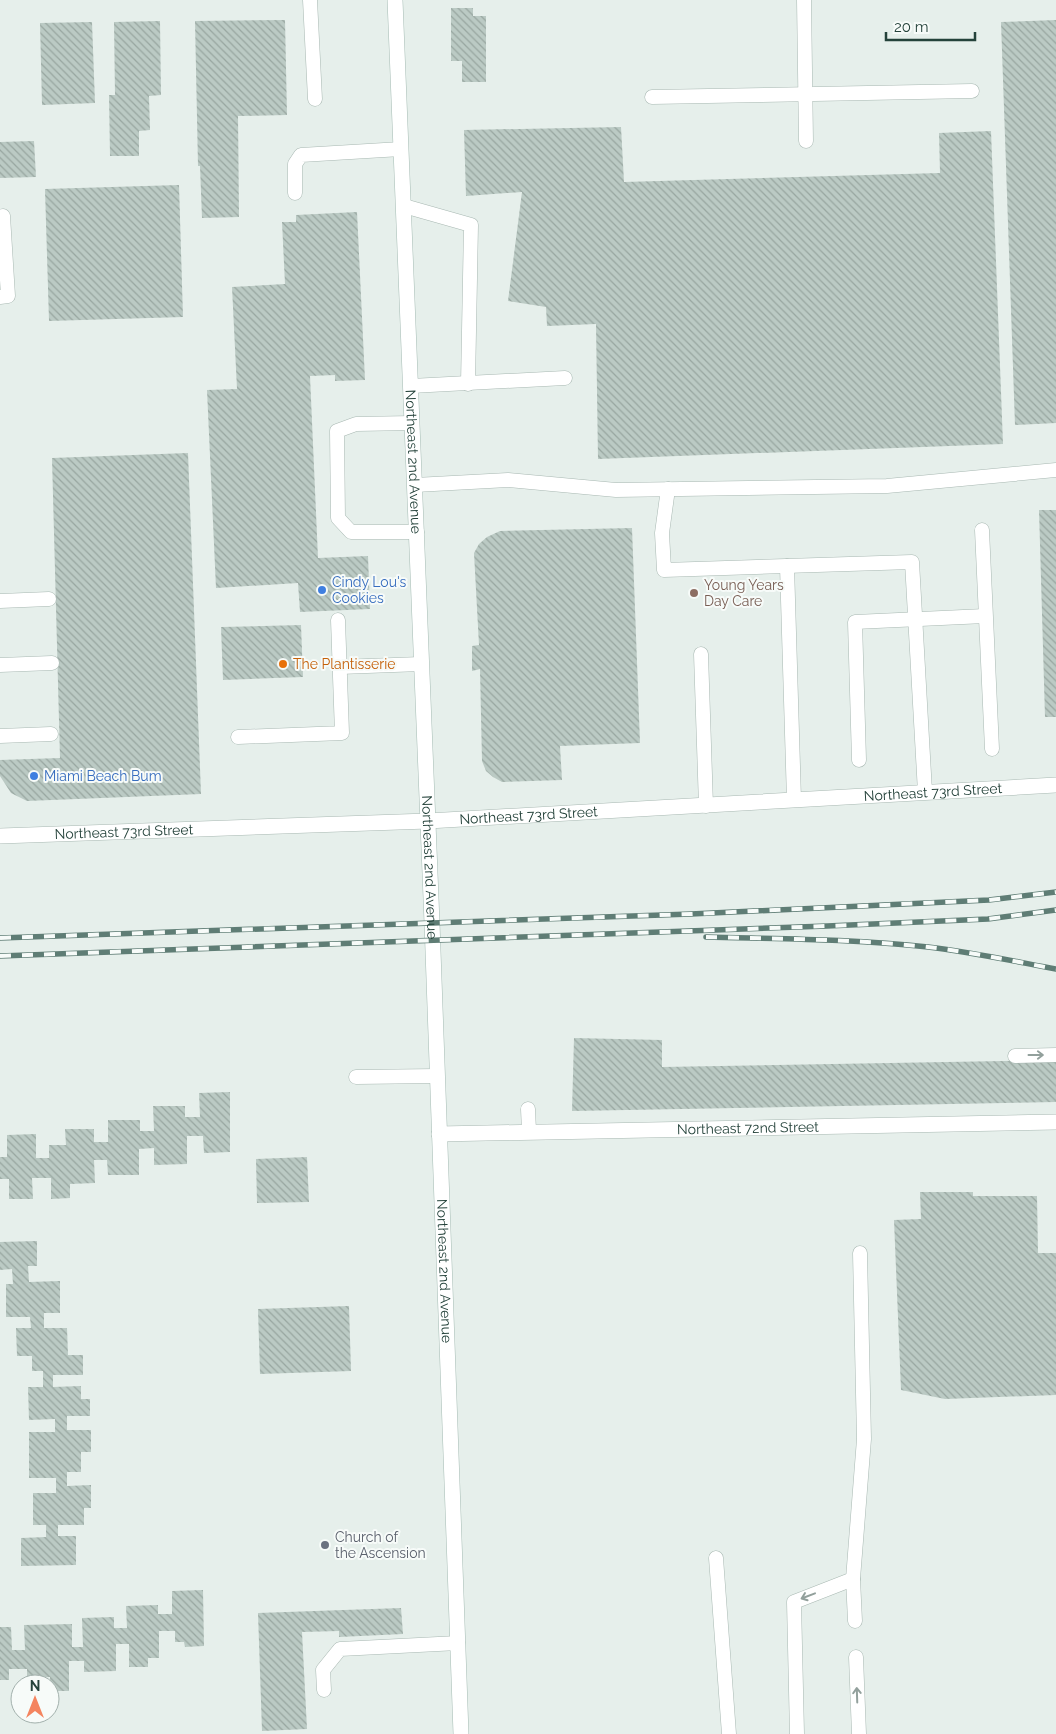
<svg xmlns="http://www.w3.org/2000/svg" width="1056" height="1734" viewBox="0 0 1056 1734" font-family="Raleway,sans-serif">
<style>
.building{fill:url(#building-back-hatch)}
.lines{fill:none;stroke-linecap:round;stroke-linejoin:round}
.lane-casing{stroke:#a8b8b2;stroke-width:15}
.street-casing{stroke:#a8b8b2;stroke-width:16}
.secondary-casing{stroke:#a4bbb3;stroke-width:16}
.lane{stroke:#fff;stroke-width:14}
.street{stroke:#fff;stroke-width:15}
.secondary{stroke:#fff;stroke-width:15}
.rail-casing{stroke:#5f7d75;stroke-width:5.5}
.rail{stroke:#f7fbf9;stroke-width:4;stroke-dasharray:11;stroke-linecap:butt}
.oneway{stroke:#92a09c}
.shop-dot{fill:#3f7fe0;stroke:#f7fbf9;stroke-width:2}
.education-dot{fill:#8d6e63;stroke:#f7fbf9;stroke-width:2}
.food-dot{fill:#e8710a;stroke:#f7fbf9;stroke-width:2}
.worship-dot{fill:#6b7280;stroke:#f7fbf9;stroke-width:2}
.labels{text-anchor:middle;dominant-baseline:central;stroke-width:4;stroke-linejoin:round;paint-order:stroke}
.street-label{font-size:14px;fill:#24423a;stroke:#f7fbf9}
.shop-label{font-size:14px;fill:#366cbe;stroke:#f7fbf9;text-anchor:start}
.education-label{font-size:14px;fill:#785e54;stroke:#f7fbf9;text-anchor:start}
.food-label{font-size:14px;fill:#c56008;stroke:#f7fbf9;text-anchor:start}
.worship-label{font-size:14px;fill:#5b616d;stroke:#f7fbf9;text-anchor:start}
</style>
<defs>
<pattern id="building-back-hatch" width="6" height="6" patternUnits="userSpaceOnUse" patternTransform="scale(1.25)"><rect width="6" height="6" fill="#bbcac4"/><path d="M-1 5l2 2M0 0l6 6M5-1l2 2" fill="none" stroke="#98a6a0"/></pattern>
</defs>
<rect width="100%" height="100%" fill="#e6efeb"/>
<g class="building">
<polygon points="451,8 473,8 473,16 486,16 486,82 462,82 462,61 451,61"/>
<polygon points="285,20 287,115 238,116 239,217 202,218 200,166 198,166 195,21"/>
<polygon points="1056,20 1056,423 1015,425 1001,22"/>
<polygon points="160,21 161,95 149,96 150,130 139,131 139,156 110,156 109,95 115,95 114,22"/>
<polygon points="92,22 95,103 42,105 40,23"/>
<polygon points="621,127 624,182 940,173 939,133 991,131 1003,444 598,459 596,324 547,326 546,307 508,301 522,192 466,196 464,130"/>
<polygon points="34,141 36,177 0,178 0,142"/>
<polygon points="179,185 183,317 49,321 45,189"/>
<polygon points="357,212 365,380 335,381 335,375 310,376 318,558 368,556 370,609 300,612 298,583 216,588 207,390 237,389 232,287 285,284 282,222 296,222 296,215"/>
<polygon points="188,453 201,794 27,801 11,793 0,776 0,760 60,758 52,458"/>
<polygon points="1039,510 1056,510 1056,717 1045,717"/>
<polygon points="632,528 640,743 560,746 562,780 502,782 493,777 486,771 482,761 480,669 472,671 472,646 479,645 474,553 479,544 487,537 500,531"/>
<polygon points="301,625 303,677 223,680 221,627"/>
<polygon points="574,1038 662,1040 662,1067 1056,1060 1056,1102 572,1111"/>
<polygon points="230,1092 230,1152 204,1153 203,1136 187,1136 187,1164 154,1165 154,1148 139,1149 139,1175 108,1175 107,1160 94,1160 95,1183 70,1184 70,1198 51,1199 51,1178 32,1178 33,1199 9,1199 9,1179 0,1179 0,1157 7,1157 7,1135 36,1134 36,1158 49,1158 49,1145 66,1145 65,1129 94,1129 94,1142 108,1142 108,1120 140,1120 140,1131 154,1131 153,1106 185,1106 185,1117 200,1117 199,1093"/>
<polygon points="307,1157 309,1202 257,1203 256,1159"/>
<polygon points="920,1192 973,1192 973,1196 1037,1196 1038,1253 1056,1253 1056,1395 945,1399 901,1390 894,1220 921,1219"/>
<polygon points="37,1241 37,1266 28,1266 29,1282 60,1281 60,1313 44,1313 44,1328 67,1328 68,1355 83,1355 83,1375 53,1375 53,1387 81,1386 81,1399 90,1399 90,1416 67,1416 67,1430 91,1430 91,1452 81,1452 81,1472 67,1472 67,1486 91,1485 91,1508 84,1508 84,1525 58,1525 58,1536 76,1536 76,1565 21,1566 21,1538 46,1537 46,1525 33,1525 33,1493 56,1493 56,1478 29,1478 29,1432 55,1432 55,1419 29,1420 28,1387 43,1387 43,1371 32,1371 32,1356 17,1356 16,1328 31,1328 30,1317 6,1317 6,1284 13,1284 12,1269 0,1270 0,1242"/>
<polygon points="349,1306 351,1371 260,1374 258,1309"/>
<polygon points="203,1590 204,1646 185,1647 184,1642 175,1642 175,1631 159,1631 159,1658 148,1658 148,1667 129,1667 129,1644 116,1644 116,1671 84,1672 84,1661 69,1661 69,1691 50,1691 50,1677 27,1678 27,1669 9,1669 9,1680 0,1680 0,1627 11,1627 12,1650 25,1650 24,1625 72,1624 72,1647 83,1647 82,1618 114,1617 114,1628 127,1628 126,1606 158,1605 158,1614 172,1614 172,1591"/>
<polygon points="401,1608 403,1634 339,1637 339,1631 302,1632 307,1729 262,1731 258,1613"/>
</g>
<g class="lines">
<g class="lane-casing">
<g id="lane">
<polyline points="310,0 315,99"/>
<polyline points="804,0 806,141"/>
<polyline points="652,97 972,91"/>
<polyline points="295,193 295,164 301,155 401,149"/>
<polyline points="404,206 471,225 468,384"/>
<polyline points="0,217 3,216 8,296 0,297"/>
<polyline points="411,386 565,378"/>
<polyline points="412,423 356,424 337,431 338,518 351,532 417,532"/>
<polyline points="415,485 508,480 616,490 887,486 1056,470"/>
<polyline points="668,489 662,533 664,570 912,562 925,792"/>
<polyline points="982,530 992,749"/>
<polyline points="787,566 794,800"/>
<polyline points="0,601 49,599"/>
<polyline points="701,654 706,806"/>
<polyline points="0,665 52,663"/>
<polyline points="340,667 421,664"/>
<polyline points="0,736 51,734"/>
<polyline points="238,737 342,733 338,620"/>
<polyline points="859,760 855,622 985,616"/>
<polyline points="1015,1056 1056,1055"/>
<polyline points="356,1077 437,1076"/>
<polyline points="528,1109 529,1131"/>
<polyline points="716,1558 729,1734"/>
<polyline points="855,1621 853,1579 864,1439 860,1253"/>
<polyline points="856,1657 859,1734"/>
<polyline points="324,1690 323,1670 340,1649 458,1643"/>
<polyline points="797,1734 794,1602 853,1579"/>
</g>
</g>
<g class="street-casing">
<g id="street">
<path id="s1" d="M 0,836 L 428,821 L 1056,785"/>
<path id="s2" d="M 439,1134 L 1056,1122"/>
</g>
</g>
<g class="secondary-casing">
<g id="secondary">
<path id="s3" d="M 395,0 L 432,923 L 461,1734"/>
</g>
</g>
<use href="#lane" class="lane"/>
<use href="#street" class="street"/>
<use href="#secondary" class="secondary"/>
<g class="rail-casing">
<g id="rail">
<path d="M 706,937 C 780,939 854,939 928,947 C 971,952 1013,961 1056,969"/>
<polyline points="0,938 691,914 989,900 1056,892"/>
<polyline points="0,956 827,926 988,919 1056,910"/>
</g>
</g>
<use href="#rail" class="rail"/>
</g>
<defs><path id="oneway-shaft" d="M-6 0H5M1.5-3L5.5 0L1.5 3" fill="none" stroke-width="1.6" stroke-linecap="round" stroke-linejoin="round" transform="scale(1.25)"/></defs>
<g class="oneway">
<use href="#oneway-shaft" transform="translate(1036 1055)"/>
<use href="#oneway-shaft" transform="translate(808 1596) rotate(159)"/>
<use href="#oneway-shaft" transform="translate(857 1695) rotate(-92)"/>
</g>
<g class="shop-dot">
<circle cx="322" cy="590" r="5"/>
<circle cx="34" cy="776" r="5"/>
</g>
<circle class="education-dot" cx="694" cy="593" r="5"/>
<circle class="food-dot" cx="283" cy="664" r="5"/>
<circle class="worship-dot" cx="325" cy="1545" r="5"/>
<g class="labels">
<g class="street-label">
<text stroke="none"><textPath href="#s3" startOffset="462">Northeast 2nd Avenue</textPath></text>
<text stroke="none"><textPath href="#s1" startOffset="934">Northeast 73rd Street</textPath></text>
<text stroke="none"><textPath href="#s1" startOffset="529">Northeast 73rd Street</textPath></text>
<text stroke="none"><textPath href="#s1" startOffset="124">Northeast 73rd Street</textPath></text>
<text stroke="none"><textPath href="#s3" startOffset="868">Northeast 2nd Avenue</textPath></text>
<text stroke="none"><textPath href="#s2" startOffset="309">Northeast 72nd Street</textPath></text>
<text stroke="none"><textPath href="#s3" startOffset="1272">Northeast 2nd Avenue</textPath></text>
</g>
<g class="shop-label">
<text x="332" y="582">Cindy Lou's<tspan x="332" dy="16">Cookies</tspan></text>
<text x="44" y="776">Miami Beach Bum</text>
</g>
<g class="education-label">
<text x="704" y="585">Young Years<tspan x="704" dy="16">Day Care</tspan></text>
</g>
<g class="food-label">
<text x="293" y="664">The Plantisserie</text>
</g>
<g class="worship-label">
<text x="335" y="1537">Church of<tspan x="335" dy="16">the Ascension</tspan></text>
</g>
</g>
<g transform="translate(35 1699)"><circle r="24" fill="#f7fbf9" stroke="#a3b1ad"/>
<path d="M0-4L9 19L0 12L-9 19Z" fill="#f4845f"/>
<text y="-8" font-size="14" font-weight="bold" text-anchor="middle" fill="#24423a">N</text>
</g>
<path d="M886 32v8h89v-8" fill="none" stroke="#24423a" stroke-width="2.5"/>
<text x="894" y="32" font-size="15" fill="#24423a" stroke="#f7fbf9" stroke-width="4" paint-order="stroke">20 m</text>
</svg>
